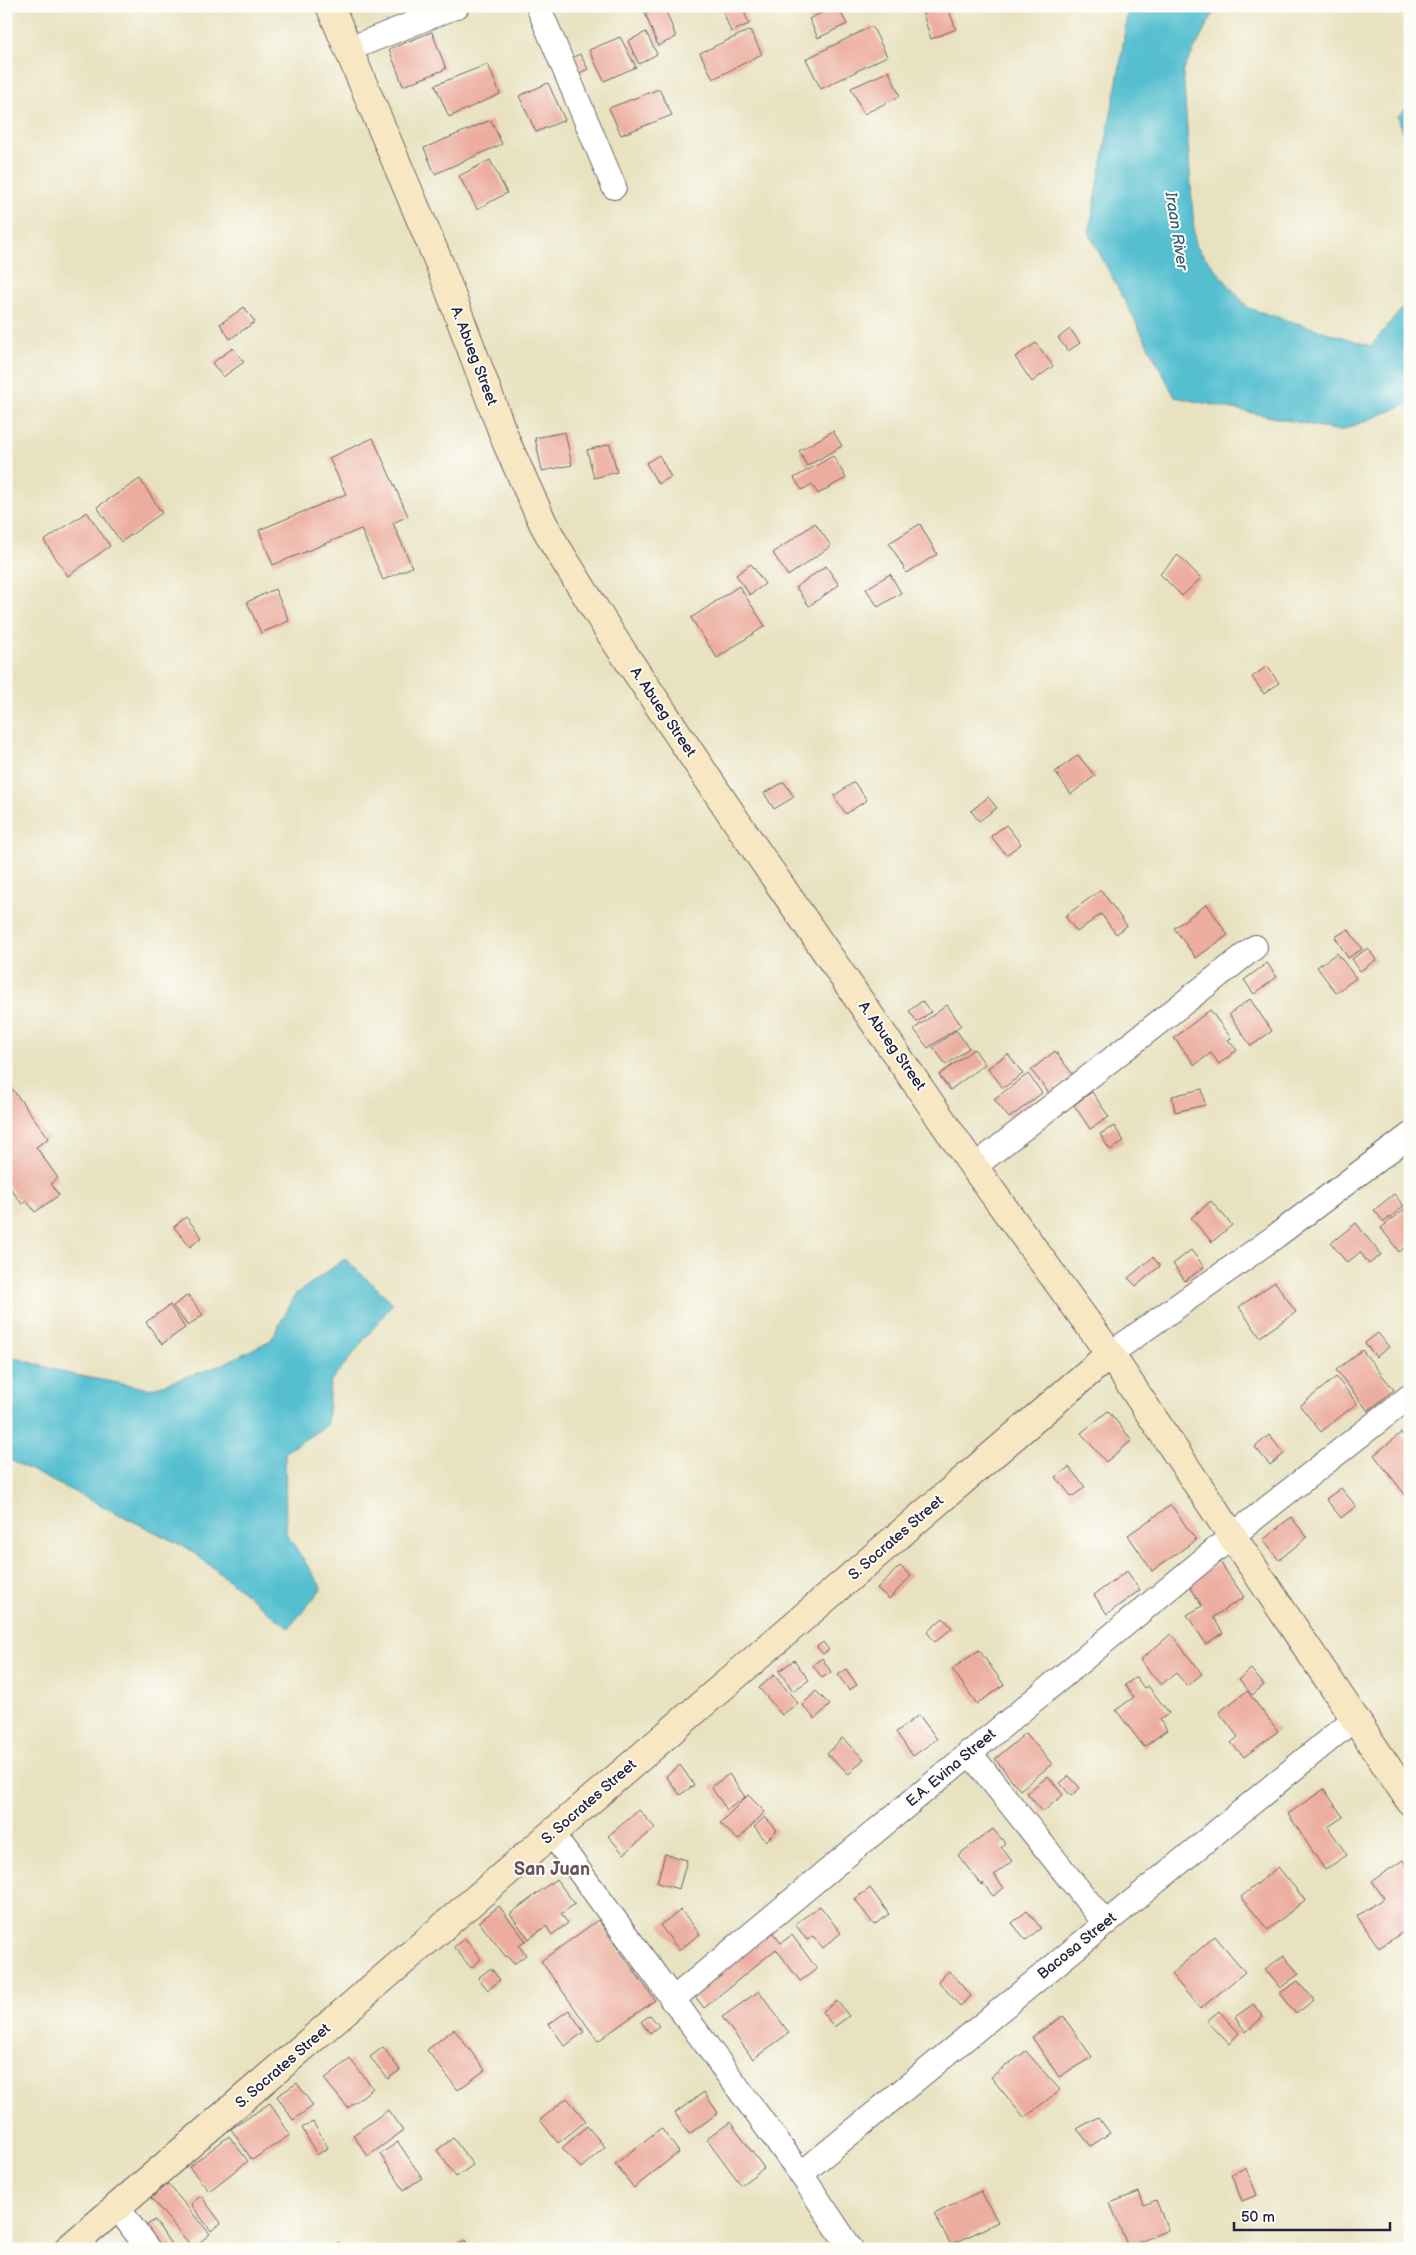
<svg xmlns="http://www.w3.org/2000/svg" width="1416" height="2255" viewBox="0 0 1416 2255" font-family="'Balsamiq Sans',sans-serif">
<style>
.water{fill:#55bfd0;stroke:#3c7086}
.building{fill:#ecad9f}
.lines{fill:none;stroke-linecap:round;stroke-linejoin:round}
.street-casing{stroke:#67656a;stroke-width:26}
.secondary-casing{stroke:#67656a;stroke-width:30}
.street{stroke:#fff;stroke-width:24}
.secondary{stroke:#f7e8c3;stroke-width:28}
.labels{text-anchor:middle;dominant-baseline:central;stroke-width:4;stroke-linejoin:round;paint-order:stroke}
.street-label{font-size:15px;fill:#22223b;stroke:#fdfcf7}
.water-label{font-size:16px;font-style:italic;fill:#366177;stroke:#fdfcf7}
.quarter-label{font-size:18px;font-weight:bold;fill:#69535e;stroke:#fdfcf7}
</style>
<rect width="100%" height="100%" fill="#fdfcf7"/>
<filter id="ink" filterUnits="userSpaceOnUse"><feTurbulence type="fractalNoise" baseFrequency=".02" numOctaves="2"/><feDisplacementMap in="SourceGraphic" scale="10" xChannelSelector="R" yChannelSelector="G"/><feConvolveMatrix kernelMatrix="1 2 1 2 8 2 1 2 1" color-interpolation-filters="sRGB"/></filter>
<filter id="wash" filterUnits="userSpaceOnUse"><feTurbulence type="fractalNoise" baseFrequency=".0096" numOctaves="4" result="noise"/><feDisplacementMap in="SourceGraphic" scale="20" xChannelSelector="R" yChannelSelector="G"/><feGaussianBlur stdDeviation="1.12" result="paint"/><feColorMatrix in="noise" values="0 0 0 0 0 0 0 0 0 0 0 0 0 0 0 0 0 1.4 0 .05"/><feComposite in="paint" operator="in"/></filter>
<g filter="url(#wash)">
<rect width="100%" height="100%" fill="#e8e2c0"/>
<g class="water">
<polygon points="1128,6 1217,6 1183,71 1195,245 1248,308 1371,346 1410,299 1410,403 1340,431 1175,397 1089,233 1121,60"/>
<polygon points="1410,104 1410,160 1398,116"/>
<polygon points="345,1259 393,1303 330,1383 327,1425 285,1452 286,1533 322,1588 289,1628 189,1549 6,1458 6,1355 70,1374 150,1389 219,1366 271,1340 296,1294"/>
</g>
<g id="blocks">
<g class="building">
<polygon points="662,6 664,6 676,37 658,46 645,13"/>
<polygon points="721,6 742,6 749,24 731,32"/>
<polygon points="835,6 837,6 847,24 818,38 809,19"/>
<polygon points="934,6 947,6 956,29 931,39 922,11"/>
<polygon points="872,26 887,56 821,89 806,59"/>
<polygon points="750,30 762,54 713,79 700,53"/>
<polygon points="432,32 446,69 403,86 389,49"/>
<polygon points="646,32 657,54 639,64 628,41"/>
<polygon points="620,37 636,67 604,81 589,50"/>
<polygon points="580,54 588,69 573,76 565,61"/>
<polygon points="488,64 500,94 449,117 435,85"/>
<polygon points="889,71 900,96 864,114 851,88"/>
<polygon points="548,83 565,120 536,132 519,96"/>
<polygon points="659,89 672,115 621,135 609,108"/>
<polygon points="491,120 502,144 435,174 424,148"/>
<polygon points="490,160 507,193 477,209 459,176"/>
<polygon points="244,307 255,322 230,339 220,324"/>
<polygon points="1070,329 1080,343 1068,351 1058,338"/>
<polygon points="1036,343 1053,366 1032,382 1015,357"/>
<polygon points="233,348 244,362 223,377 212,363"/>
<polygon points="833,431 842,446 807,466 799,451"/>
<polygon points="565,432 572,465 542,471 535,438"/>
<polygon points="373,438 408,516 393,523 412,567 383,580 361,529 273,565 259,530 346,494 329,458"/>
<polygon points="610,444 617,472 594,478 587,450"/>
<polygon points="659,455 671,477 658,484 646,463"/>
<polygon points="833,456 846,478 818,494 812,484 802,490 794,478"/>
<polygon points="140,479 162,513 121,542 97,507"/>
<polygon points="87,512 110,546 68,576 44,541"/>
<polygon points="815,523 831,546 788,576 773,553"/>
<polygon points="920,524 937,554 907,573 889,543"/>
<polygon points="1178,555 1201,578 1182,596 1160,574"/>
<polygon points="751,564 765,584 750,595 736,575"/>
<polygon points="826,566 839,585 809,606 796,587"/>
<polygon points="890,574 901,593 878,607 866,589"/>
<polygon points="739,586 765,626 717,658 691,618"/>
<polygon points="275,589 289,621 261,633 247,602"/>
<polygon points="1267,666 1279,683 1264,694 1252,677"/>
<polygon points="1078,755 1095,776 1071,794 1055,772"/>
<polygon points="784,782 794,797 774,809 764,793"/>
<polygon points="854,782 867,800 846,814 834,796"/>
<polygon points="988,797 997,808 979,821 971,811"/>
<polygon points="1006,825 1021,844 1006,855 991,836"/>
<polygon points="1101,890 1127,926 1116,934 1101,914 1077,932 1065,916"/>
<polygon points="1207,904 1228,935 1196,958 1174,928"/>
<polygon points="1348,929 1362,949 1348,958 1335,937"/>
<polygon points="1368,948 1376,960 1360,971 1352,959"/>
<polygon points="1337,953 1356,978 1336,993 1317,967"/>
<polygon points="1267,963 1277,977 1254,994 1244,980"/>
<polygon points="1250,999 1272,1031 1251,1046 1229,1014"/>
<polygon points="922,1001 931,1012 917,1022 909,1011"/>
<polygon points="947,1005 961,1025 928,1048 914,1029"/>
<polygon points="1210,1010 1231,1038 1228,1040 1237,1050 1219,1064 1211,1053 1195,1065 1174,1038"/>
<polygon points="956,1030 969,1048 946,1065 933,1047"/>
<polygon points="974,1049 985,1064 950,1090 939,1075"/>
<polygon points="1055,1051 1073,1075 1049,1093 1031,1070"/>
<polygon points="1008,1054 1023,1074 1003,1088 988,1068"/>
<polygon points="1028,1074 1042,1093 1009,1118 994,1099"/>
<polygon points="10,1086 49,1138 36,1147 58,1178 51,1184 59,1195 35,1212 27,1201 22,1204 6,1182 6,1089"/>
<polygon points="1202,1089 1205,1105 1175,1112 1172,1096"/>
<polygon points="1092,1092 1109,1117 1090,1129 1074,1105"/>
<polygon points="1114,1126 1124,1141 1110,1150 1100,1134"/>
<polygon points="1394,1194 1404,1206 1384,1222 1374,1210"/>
<polygon points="1211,1201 1232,1225 1212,1242 1191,1218"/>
<polygon points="1405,1209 1410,1215 1410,1243 1399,1252 1381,1228"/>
<polygon points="186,1217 202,1237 190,1247 174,1227"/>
<polygon points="1356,1223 1381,1255 1369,1264 1360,1252 1347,1263 1331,1243"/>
<polygon points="1191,1250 1204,1267 1185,1281 1173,1264"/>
<polygon points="1153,1257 1160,1266 1136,1286 1128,1278"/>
<polygon points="1275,1282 1296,1312 1260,1337 1239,1307"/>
<polygon points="188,1295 203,1315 188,1326 173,1306"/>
<polygon points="170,1305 185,1328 162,1344 146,1322"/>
<polygon points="1378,1333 1389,1347 1376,1357 1365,1343"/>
<polygon points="1362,1350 1394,1390 1368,1411 1336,1370"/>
<polygon points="1336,1377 1357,1403 1321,1432 1300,1406"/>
<polygon points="1108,1411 1132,1440 1106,1462 1081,1433"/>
<polygon points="1401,1433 1410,1444 1410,1495 1407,1497 1374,1455"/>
<polygon points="1269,1435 1284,1454 1270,1465 1255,1447"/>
<polygon points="1069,1467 1085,1487 1072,1497 1056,1477"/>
<polygon points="1341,1488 1356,1506 1341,1518 1326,1499"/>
<polygon points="1171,1505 1196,1540 1152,1571 1128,1535"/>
<polygon points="1291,1517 1307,1537 1279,1560 1263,1540"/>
<polygon points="1220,1562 1244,1597 1213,1617 1223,1633 1206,1644 1187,1615 1202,1606 1188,1584"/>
<polygon points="900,1566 911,1576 889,1599 877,1588"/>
<polygon points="1127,1571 1140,1590 1107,1614 1094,1595"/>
<polygon points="943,1618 952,1628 935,1642 927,1632"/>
<polygon points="1171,1634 1202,1674 1187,1686 1176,1673 1161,1685 1140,1660"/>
<polygon points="823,1642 829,1650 823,1654 817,1647"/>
<polygon points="979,1650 1004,1685 977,1704 952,1669"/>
<polygon points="822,1658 831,1672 822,1678 813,1665"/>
<polygon points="794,1660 809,1680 793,1691 779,1671"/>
<polygon points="846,1669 857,1685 849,1690 838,1675"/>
<polygon points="1251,1669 1264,1685 1252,1695 1239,1679"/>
<polygon points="774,1675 798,1703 782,1715 759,1688"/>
<polygon points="1136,1677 1144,1688 1148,1686 1169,1713 1160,1720 1167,1730 1144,1747 1116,1710 1134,1697 1125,1685"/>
<polygon points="816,1691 830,1705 815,1719 802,1705"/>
<polygon points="1247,1691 1278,1731 1244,1757 1231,1743 1238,1737 1219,1712"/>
<polygon points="919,1715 937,1739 913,1756 896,1732"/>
<polygon points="1026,1733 1052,1764 1020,1790 995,1759"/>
<polygon points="842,1738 864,1759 849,1774 827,1754"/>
<polygon points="680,1765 694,1785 680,1795 666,1776"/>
<polygon points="729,1774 745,1797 727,1810 711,1787"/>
<polygon points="1048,1776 1063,1795 1043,1812 1027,1793"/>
<polygon points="1069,1776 1080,1788 1071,1796 1060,1783"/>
<polygon points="1324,1789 1343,1817 1328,1827 1347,1855 1325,1870 1288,1814"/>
<polygon points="748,1795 765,1812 738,1840 720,1823"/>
<polygon points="639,1810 655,1828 624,1854 608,1836"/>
<polygon points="765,1817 777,1830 766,1841 754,1827"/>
<polygon points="993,1829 1005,1843 1001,1847 1012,1861 994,1875 1004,1888 993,1896 983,1883 981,1885 958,1855"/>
<polygon points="665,1854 687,1860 679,1889 657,1883"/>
<polygon points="1403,1860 1410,1871 1410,1936 1406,1930 1379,1948 1357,1916 1384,1898 1372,1881"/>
<polygon points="1278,1867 1305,1900 1268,1930 1241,1897"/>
<polygon points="556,1879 575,1904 561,1914 568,1923 552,1935 546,1926 529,1939 510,1914"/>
<polygon points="870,1888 889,1914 874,1925 855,1899"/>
<polygon points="499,1906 526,1941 519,1946 526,1955 514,1964 507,1956 506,1957 479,1922"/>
<polygon points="820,1906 841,1933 823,1948 813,1936 807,1940 795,1924"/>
<polygon points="681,1910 700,1934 679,1950 660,1925"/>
<polygon points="1027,1911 1041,1928 1026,1940 1012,1923"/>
<polygon points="598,1920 655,2000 598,2041 541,1961"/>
<polygon points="772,1932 781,1943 792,1935 817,1969 800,1981 776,1949 704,2008 694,1995"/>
<polygon points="1215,1936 1245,1972 1200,2009 1171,1974"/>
<polygon points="465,1938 481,1959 471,1968 454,1947"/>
<polygon points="1284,1956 1299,1974 1280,1988 1265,1969"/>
<polygon points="491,1968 500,1980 488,1990 478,1978"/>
<polygon points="949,1971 971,1996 960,2006 938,1981"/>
<polygon points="1298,1981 1314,2000 1296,2014 1280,1993"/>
<polygon points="759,1991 789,2033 753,2059 722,2017"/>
<polygon points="837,2001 849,2016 834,2027 822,2012"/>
<polygon points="1253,2004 1263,2017 1246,2032 1235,2017"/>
<polygon points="569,2010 584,2032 565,2046 549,2024"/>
<polygon points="1219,2011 1239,2033 1229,2044 1207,2021"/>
<polygon points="650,2015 659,2026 650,2033 641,2022"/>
<polygon points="1063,2016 1092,2057 1059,2077 1032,2037"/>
<polygon points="454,2029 485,2070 458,2090 427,2050"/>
<polygon points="383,2047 400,2070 388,2079 370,2057"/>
<polygon points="1026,2051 1060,2090 1024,2118 991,2077"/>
<polygon points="350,2059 373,2088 348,2108 324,2079"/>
<polygon points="297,2083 313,2106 293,2120 277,2096"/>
<polygon points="704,2092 718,2113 689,2134 675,2113"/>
<polygon points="567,2098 586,2121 558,2143 540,2120"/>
<polygon points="270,2103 290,2135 252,2160 231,2129"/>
<polygon points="388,2110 403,2131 368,2156 353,2135"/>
<polygon points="1098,2117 1110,2133 1091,2146 1077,2129"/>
<polygon points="313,2122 328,2148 317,2155 302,2128"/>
<polygon points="730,2122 764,2168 741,2185 707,2139"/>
<polygon points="587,2126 605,2147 581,2168 562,2148"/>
<polygon points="661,2128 679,2152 634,2188 615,2164"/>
<polygon points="229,2136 248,2161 209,2191 189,2167"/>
<polygon points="453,2138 473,2165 456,2177 437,2150"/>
<polygon points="398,2142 422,2178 404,2190 380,2154"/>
<polygon points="1246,2168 1257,2195 1242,2201 1231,2174"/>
<polygon points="168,2184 210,2234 193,2248 151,2198"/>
<polygon points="981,2191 998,2222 951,2245 934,2214"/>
<polygon points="1139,2192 1144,2205 1156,2200 1168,2230 1128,2247 1110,2203"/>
<polygon points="201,2196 221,2223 211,2231 191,2204"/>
<polygon points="155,2220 174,2249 157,2249 143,2228"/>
<polygon points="465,2240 470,2249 451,2249"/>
<polygon points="338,2242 344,2249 331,2249"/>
</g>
</g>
</g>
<g filter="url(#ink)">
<use href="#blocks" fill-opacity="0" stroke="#67656a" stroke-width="1"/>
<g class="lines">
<g class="street-casing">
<g id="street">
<polyline points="538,6 614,187"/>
<polyline points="349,49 457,6"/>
<polyline points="974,1167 1255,947"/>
<polyline points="1110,1354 1276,1236 1410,1135"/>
<polyline points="969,1752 1105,1923"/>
<polyline points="552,1834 801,2174 851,2249"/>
<polyline points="672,2000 1232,1536 1410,1396"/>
<polyline points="801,2174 1354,1719"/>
<polyline points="118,2208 148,2249"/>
</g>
</g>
<g class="secondary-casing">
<g id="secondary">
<polyline points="330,6 440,265 507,444 543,523 555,545 612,636 749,840 974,1167 1110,1354 1410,1801"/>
<polyline points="68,2249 1110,1354"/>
</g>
</g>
<use href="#street" class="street"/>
<use href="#secondary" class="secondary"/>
</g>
</g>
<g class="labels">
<g class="street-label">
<text transform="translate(474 356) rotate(69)">A. Abueg Street</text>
<text transform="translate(663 712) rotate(56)">A. Abueg Street</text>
<text transform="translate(892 1046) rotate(55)">A. Abueg Street</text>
<text transform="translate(896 1538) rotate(-41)">S. Socrates Street</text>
<text transform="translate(951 1768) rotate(-40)">E.A. Evina Street</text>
<text transform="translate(589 1802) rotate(-41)">S. Socrates Street</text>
<text transform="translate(1077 1946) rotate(-39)">Bacosa Street</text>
<text transform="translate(283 2066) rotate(-41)">S. Socrates Street</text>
</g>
<g class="water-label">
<text transform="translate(1176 231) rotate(81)">Iraan River</text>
</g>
<g class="quarter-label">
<text x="552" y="1869">San Juan</text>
</g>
</g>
<rect width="1416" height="2255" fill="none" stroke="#fdfcf7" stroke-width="25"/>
<path d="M1234 2222v8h156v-8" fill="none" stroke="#22223b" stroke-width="2.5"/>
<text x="1241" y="2222" font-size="15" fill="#22223b" stroke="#fdfcf7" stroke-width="4" paint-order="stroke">50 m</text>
</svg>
